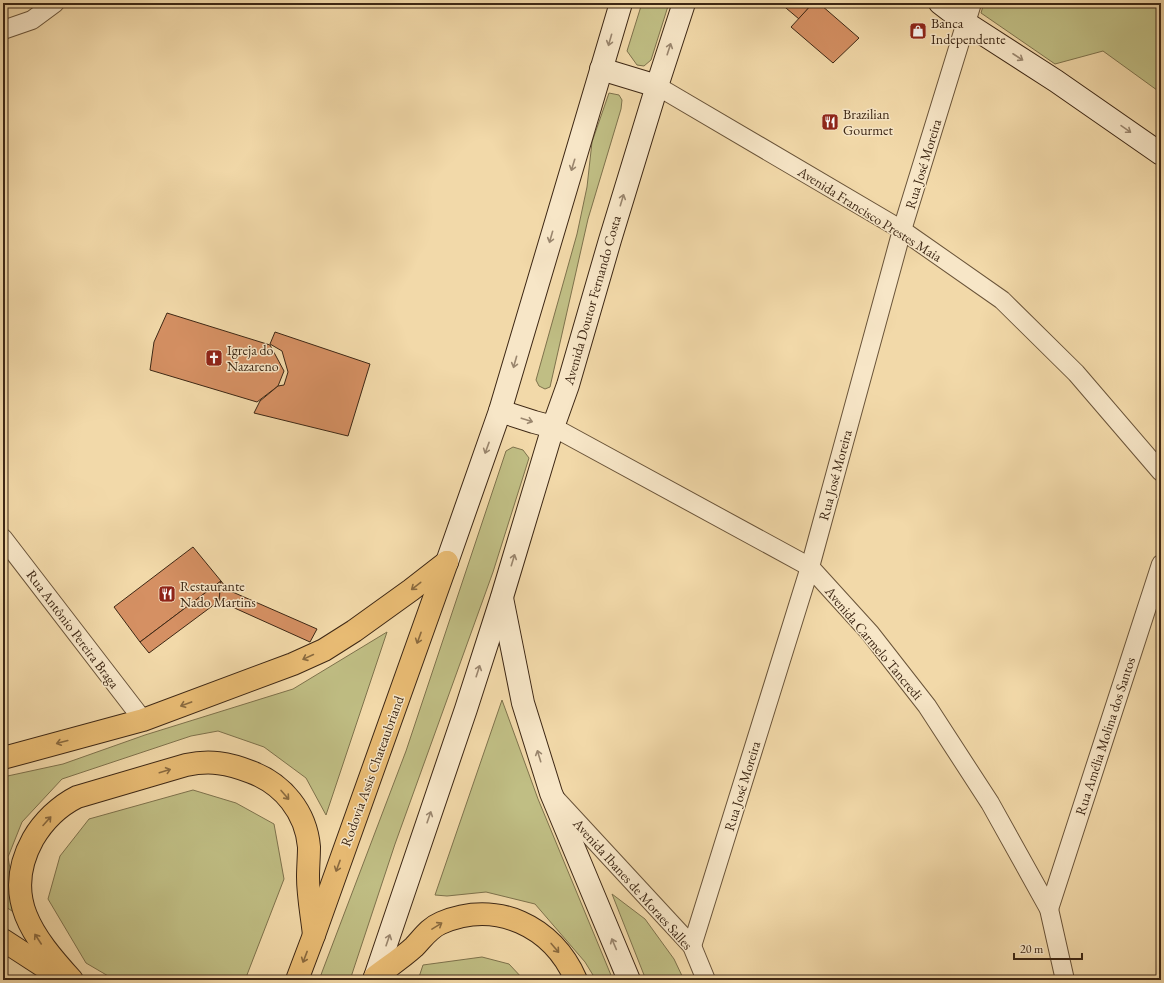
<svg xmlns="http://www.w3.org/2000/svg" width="1164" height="983" viewBox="0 0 1164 983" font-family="'EB Garamond',serif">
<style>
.green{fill:#c0be84;stroke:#7e724c}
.building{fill:#d59063;stroke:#3d2714}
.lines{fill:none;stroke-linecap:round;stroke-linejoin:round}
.minor-casing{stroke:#6a5439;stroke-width:20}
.secondary-casing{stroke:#3d2714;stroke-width:24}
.motorway-casing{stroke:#3d2714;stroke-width:24}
.minor{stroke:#f7e6c7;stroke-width:18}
.secondary{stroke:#f7e6c7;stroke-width:22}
.motorway{stroke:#e9bc74;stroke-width:22}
.oneway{stroke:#9a866e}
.oneway2{stroke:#8a6a3f}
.labels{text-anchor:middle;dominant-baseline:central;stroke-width:3;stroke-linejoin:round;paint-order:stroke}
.poi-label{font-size:14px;fill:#3d2714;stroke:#f7e6c7;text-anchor:start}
.street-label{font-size:14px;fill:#3d2714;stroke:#f7e6c7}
</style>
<rect width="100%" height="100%" fill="#f2d9a9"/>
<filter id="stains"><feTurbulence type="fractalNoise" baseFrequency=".005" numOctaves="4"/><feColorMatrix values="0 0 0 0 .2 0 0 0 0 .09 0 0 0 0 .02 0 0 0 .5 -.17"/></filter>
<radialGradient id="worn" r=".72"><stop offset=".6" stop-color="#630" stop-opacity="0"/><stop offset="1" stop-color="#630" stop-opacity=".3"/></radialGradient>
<g class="green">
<polygon points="642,3 669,3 651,60 644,66 637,65 627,51"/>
<polygon points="984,3 1161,3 1161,93 1103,51 1055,64 981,13"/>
<polygon points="609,93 619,95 622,100 621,109 588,219 550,387 545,389 539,386 536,380 577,234 587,187 592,142"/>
<polygon points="513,447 523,450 529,458 493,572 395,844 350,980 319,980 406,751 506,451"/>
<polygon points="387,632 326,815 306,778 264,747 218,731 191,736 62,779 22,822 8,857 18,915 3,905 3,777 63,764 145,735 293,689"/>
<polygon points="502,700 538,799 613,980 596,980 585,962 535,904 486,892 447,896 435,895"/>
<polygon points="193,790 236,803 274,824 284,879 245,980 115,980 86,963 48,899 60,856 89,819"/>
<polygon points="612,894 645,919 674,959 684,980 646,980"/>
<polygon points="482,957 509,964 524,980 418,980 423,965"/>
</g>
<g class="building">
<polygon points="780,3 813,3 799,19"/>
<polygon points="813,3 821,3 821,5 859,38 833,63 791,27"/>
<polygon points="916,24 925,32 920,38 911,30"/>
<polygon points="167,313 270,345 284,371 278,386 257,402 150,370 154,342"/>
<polygon points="275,332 370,364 348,436 254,413 260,401 278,386 284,385 288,372 282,351 270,344"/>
<polygon points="193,547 221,581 140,642 114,607"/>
<polygon points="221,581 219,601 149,653 140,642"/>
<polygon points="221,581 228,590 317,629 310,642 219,601"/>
</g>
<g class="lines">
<g class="minor-casing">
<g id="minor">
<polyline points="3,30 32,20 55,3"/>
<polyline points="657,86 902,230 1002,300 1076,373 1161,472"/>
<polyline points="553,427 810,567 870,633 927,706 990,803 1049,909 1065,980"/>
<polyline points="3,538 143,720"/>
<polyline points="556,799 692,946 706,980"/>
<polyline points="1049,909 1161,564"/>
<polyline points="692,946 810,567 902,230 972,3"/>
</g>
</g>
<g class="secondary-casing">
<g id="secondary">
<polyline points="940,3 966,23 1056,81 1161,154"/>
<polyline points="601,69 657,86"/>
<polyline points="500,411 534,422 553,427"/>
<polyline points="447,562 500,411 621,3"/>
<polyline points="502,598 523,703 551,793 629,980"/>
<polyline points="375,977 466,709 502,597 553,427 568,385 610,240 657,86 684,3"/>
</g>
</g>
<g class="motorway-casing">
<g id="motorway">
<polyline points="3,758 143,720 293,664 324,650 354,631 411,590 447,562"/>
<polyline points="3,940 60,977"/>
<path d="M 72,980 C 33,937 1,897 33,839 C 43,822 59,806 77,797 L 186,765 C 210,760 228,763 251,772 C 283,784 306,812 309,847 C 309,857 308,867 308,877 C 308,896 312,916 314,935"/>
<polyline points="297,980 314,935 447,562"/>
<path d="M 374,980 L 375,977 C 388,967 402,958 414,947 C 422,939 429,928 441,923 C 496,899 553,926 576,980"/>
</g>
</g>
<use href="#minor" class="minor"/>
<use href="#secondary" class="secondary"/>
<use href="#motorway" class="motorway"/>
</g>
<defs><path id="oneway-shaft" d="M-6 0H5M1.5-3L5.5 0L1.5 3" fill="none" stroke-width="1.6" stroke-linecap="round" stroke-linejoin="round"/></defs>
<g class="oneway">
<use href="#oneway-shaft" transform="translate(610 40) rotate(106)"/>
<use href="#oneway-shaft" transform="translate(669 49) rotate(-72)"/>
<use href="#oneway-shaft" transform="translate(1018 57) rotate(33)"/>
<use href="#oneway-shaft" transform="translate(1126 129) rotate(35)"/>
<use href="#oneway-shaft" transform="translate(573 165) rotate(107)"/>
<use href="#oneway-shaft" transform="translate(622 200) rotate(-73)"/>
<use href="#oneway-shaft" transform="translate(551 237) rotate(106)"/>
<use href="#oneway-shaft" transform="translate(515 362) rotate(106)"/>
<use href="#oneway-shaft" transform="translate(527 420) rotate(18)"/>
<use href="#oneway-shaft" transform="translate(487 448) rotate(110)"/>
<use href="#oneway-shaft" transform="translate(513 560) rotate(-73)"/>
<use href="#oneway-shaft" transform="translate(478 671) rotate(-72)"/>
<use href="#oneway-shaft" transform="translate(539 756) rotate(-107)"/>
<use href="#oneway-shaft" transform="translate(429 817) rotate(-71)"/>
<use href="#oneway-shaft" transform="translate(388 940) rotate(-71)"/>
<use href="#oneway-shaft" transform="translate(614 944) rotate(-113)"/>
</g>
<g class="oneway2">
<use href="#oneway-shaft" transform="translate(416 586) rotate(142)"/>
<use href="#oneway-shaft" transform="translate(419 638) rotate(110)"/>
<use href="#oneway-shaft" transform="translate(308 657) rotate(155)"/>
<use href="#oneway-shaft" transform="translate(186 704) rotate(160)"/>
<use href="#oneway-shaft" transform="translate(62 742) rotate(165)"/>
<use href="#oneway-shaft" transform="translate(165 771) rotate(-17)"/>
<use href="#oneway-shaft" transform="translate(285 795) rotate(49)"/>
<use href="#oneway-shaft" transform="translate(47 821) rotate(-48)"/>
<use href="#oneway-shaft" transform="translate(338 866) rotate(110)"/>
<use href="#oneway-shaft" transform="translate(437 926) rotate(-32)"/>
<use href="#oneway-shaft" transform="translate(38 939) rotate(-123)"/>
<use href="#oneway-shaft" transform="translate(555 948) rotate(50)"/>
<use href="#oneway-shaft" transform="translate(305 957) rotate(111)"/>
</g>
<defs>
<g id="shop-square" transform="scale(0.9)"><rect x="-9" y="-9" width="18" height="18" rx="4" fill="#8f2418" stroke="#f7e6c7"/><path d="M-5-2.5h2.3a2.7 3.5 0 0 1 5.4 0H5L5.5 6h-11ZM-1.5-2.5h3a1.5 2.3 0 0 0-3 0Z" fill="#fff"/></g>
<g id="restaurant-square" transform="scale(0.9)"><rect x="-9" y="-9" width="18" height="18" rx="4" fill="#8f2418" stroke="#f7e6c7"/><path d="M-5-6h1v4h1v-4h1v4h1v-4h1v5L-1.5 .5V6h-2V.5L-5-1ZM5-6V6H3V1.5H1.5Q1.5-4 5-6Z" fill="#fff"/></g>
<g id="church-square" transform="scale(0.9)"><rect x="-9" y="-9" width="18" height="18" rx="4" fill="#8f2418" stroke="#f7e6c7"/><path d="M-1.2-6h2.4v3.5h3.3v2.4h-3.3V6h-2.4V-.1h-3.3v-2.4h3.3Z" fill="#fff"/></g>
</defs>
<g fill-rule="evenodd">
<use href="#shop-square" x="918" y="31"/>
<use href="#restaurant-square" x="830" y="122"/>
<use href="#church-square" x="214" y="358"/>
<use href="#restaurant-square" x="167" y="594"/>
</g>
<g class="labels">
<g class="poi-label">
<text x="931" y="23">Banca<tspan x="931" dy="16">Independente</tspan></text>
<text x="843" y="114">Brazilian<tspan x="843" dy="16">Gourmet</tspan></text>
<text x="227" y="350">Igreja do<tspan x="227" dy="16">Nazareno</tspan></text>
<text x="180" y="586">Restaurante<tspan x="180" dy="16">Nado Martins</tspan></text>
</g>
<g class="street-label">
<text transform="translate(923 164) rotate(-73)">Rua José Moreira</text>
<text transform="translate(870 214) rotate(32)">Avenida Francisco Prestes Maia</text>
<text transform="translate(592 300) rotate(-74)">Avenida Doutor Fernando Costa</text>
<text transform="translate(835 475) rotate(-75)">Rua José Moreira</text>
<text transform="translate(73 629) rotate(53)">Rua Antônio Pereira Braga</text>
<text transform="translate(874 643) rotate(50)">Avenida Carmelo Tancredi</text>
<text transform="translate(1105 736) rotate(-72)">Rua Amélia Molina dos Santos</text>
<text transform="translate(372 771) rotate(-70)">Rodovia Assis Chateaubriand</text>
<text transform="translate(742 786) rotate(-73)">Rua José Moreira</text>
<text transform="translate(633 884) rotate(48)">Avenida Ibanes de Moraes Salles</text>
</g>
</g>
<rect width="1164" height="983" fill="none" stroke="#f2d9a9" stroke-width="16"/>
<rect x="4" y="4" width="1156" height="975" fill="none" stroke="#3d2714" stroke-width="2"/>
<rect x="8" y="8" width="1148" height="967" fill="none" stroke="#3d2714"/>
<path d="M1014 953v6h68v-6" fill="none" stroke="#3d2714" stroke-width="2"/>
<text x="1020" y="953" font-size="12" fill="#3d2714" stroke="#f7e6c7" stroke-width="3" paint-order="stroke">20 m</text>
<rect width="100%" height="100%" filter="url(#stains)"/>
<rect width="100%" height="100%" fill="url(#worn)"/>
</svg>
